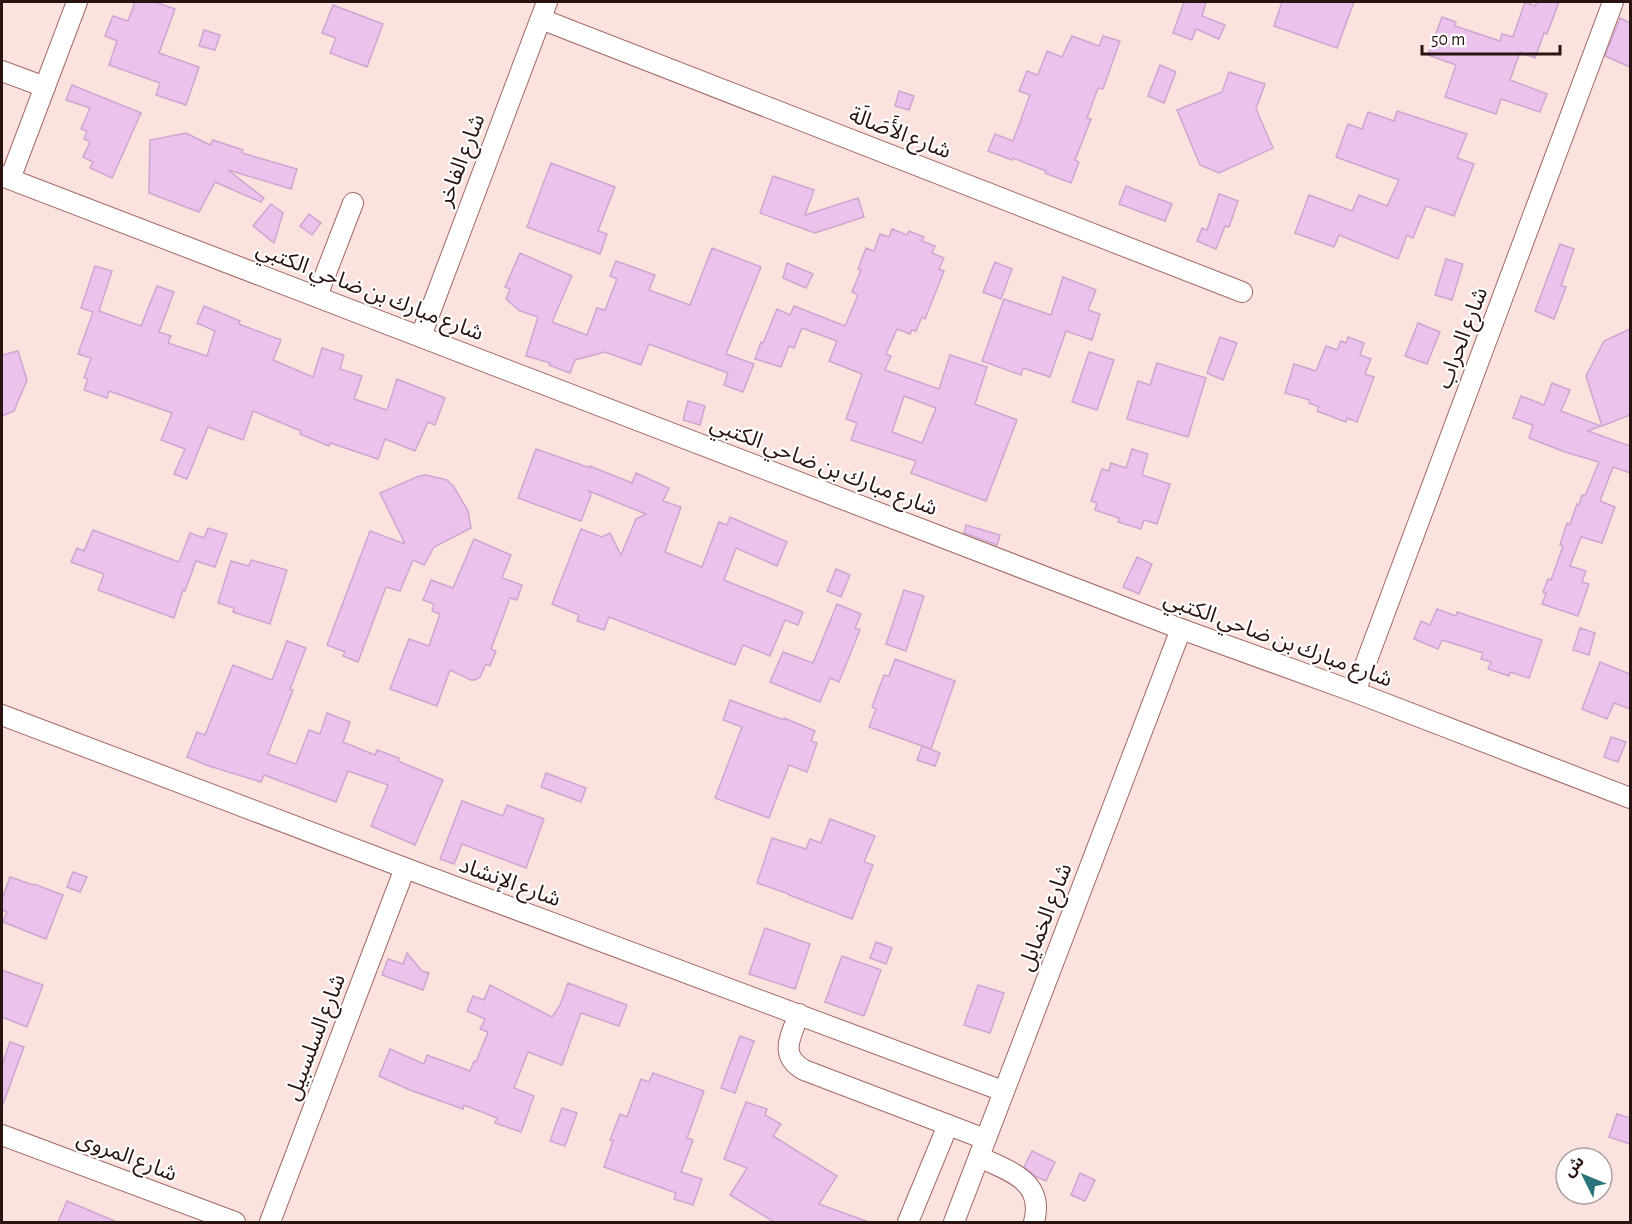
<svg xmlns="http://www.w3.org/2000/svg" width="1632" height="1224" viewBox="0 0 1632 1224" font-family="'Alegreya Sans','Noto Sans Arabic',sans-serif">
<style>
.building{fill:#eac2ec;stroke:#cea6cf;stroke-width:1.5;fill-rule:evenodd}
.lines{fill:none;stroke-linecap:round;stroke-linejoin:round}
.minor-casing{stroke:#a16964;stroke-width:22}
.minor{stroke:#fff;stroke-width:20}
.labels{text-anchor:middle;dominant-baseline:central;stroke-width:4.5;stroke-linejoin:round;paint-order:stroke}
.street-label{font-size:22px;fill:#291412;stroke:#fff}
</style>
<rect width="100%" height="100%" fill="#fce2df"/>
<g class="building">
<polygon points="135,2 155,2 175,9 159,53 199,67 186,105 156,95 160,83 109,65 117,41 105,36 113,16 128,21"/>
<polygon points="1184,2 1206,2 1202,16 1225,25 1219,39 1196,29 1192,40 1173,33"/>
<polygon points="1282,2 1354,2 1337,48 1274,26"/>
<polygon points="1525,2 1535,6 1537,2 1559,2 1547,34 1544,33 1535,58 1520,52 1510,80 1547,94 1540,112 1501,99 1496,114 1445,97 1456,65 1428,55 1442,17 1456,22 1455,26 1500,41 1502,34 1513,37"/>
<polygon points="333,5 383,24 367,67 330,53 336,38 322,33"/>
<polygon points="1620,18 1630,23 1630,67 1605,56"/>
<polygon points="204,30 220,35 215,50 199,46"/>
<polygon points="1072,36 1099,46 1103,36 1120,41 1103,89 1098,88 1087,118 1091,119 1075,160 1079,162 1071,183 1045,173 1046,171 1013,158 1012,160 988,151 995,134 1013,141 1030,95 1019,91 1027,71 1038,75 1047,51 1062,57"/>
<polygon points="1160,65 1176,72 1164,103 1148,96"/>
<polygon points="1229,72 1265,84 1256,109 1273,148 1219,173 1200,165 1177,110 1222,92"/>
<polygon points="72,85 141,113 112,178 90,168 93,162 83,157 90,142 84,139 87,131 81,129 90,108 66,100"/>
<polygon points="899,91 914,96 909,110 895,106"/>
<polygon points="1397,111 1467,134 1457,158 1474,164 1454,216 1426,206 1413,238 1407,235 1398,259 1339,235 1334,247 1295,233 1309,195 1352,211 1359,195 1387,206 1399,180 1336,157 1348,124 1362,129 1368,112 1394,121"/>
<polygon points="186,133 210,145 213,140 243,150 242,153 297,169 291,189 228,170 264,198 261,202 215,182 199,212 149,193 150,140"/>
<polygon points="551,163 615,187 598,231 607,234 600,254 527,227"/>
<polygon points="773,176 814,190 805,215 858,198 864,217 815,233 760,213"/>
<polygon points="1126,186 1172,204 1165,221 1119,204"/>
<polygon points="1219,194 1238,201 1229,227 1225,226 1216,249 1197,241 1202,228 1207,230"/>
<polygon points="271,204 283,213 274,243 253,226"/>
<polygon points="309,214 321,223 312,235 300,226"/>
<path d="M 892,229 L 907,235 L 909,231 L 924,237 L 922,241 L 935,246 L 932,253 L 944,258 L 939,269 L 944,271 L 925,319 L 922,317 L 916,331 L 912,330 L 910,334 L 897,329 L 886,354 L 891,356 L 885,370 L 939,389 L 950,355 L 987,367 L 975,404 L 1017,420 L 986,501 L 911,473 L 916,461 L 851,440 L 857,423 L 846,419 L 862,374 L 829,361 L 837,341 L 802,328 L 794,348 L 789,346 L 781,367 L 755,359 L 761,342 L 763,343 L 777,309 L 790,315 L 794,306 L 845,326 L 858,295 L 852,292 L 861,270 L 858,269 L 866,248 L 874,251 L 880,234 L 889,237 ZM 904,396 L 936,408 L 922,443 L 892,432 Z"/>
<polygon points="1560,244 1574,249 1561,286 1566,287 1554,319 1535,311"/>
<polygon points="712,248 761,267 726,354 754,364 743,392 724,385 728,373 649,344 641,365 605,352 575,360 570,373 549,365 550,363 526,356 538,317 520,311 506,299 510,289 505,287 520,253 572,276 552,322 587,335 597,308 605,310 617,279 610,276 616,261 655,275 649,290 690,305"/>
<polygon points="1446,259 1463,264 1452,300 1435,295"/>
<polygon points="995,262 1012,269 1001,299 983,292"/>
<polygon points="787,263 813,274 806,288 783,278"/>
<polygon points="95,266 112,271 99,311 141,326 157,286 174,292 159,332 171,336 168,343 207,356 215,331 197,323 204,306 240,321 239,324 281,340 273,360 313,377 322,348 344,355 340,369 362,376 354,399 387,410 397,379 445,398 435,425 428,422 415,451 385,439 378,459 330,443 329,446 300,434 301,431 253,411 243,440 208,427 187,479 174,474 185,449 161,440 172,413 109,391 107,398 84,390 88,379 84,378 91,358 78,354 93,312 81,308"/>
<polygon points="1063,277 1096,290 1088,310 1100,314 1092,340 1066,331 1050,377 1023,368 1021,375 982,361 1004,299 1051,315"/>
<polygon points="1418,323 1440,332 1427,364 1405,356"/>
<polygon points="1630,329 1630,415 1602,426 1586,376 1604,341"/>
<polygon points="1220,337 1237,343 1223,380 1207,373"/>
<polygon points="1348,337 1364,343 1360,355 1371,359 1365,374 1374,377 1357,422 1347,418 1346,422 1317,411 1319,407 1309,403 1310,400 1285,393 1294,364 1316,371 1326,346 1337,350 1341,341 1346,343"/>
<polygon points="18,351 27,380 14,411 2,416 2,355"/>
<polygon points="1089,352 1114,360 1097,410 1072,402"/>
<polygon points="1157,363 1206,378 1188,437 1127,419 1138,381 1150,385"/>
<polygon points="1552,383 1570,390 1561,411 1601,426 1588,431 1630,446 1630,473 1613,467 1600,501 1615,507 1602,543 1581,537 1570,566 1586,571 1582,582 1589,584 1578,616 1542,604 1546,593 1543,592 1548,579 1551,580 1563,546 1560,545 1567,523 1570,524 1577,504 1579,505 1582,495 1585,496 1599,462 1565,452 1529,438 1533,425 1513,418 1521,396 1544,405"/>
<polygon points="688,401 705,406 700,425 683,420"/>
<polygon points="536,449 590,468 590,466 632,483 636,473 669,488 663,501 681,507 665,552 702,567 719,522 727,525 730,517 787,542 777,566 736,548 724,580 803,612 798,625 785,620 770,656 743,645 735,665 609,617 604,630 577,621 579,615 552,604 581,529 602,537 610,533 621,555 636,519 646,514 589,491 591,495 581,521 518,498"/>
<polygon points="1132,449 1148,454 1142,475 1170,484 1157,524 1144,520 1141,529 1118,522 1119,518 1095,510 1097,503 1091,501 1102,469 1109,471 1111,463 1126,468"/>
<polygon points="426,475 447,480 454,487 468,511 471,528 434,547 424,565 413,560 400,591 386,587 358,662 343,656 345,652 327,645 370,531 405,544 380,493 419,476"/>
<polygon points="966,525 1000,535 997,545 964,533"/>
<polygon points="208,528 227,534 215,567 196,561 185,591 183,590 174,618 98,590 104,574 71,562 77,548 84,551 93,530 179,562 190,533 204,538"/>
<polygon points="474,539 511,555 502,578 522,585 517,600 510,598 491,649 496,651 490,666 486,664 480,677 475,680 471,680 450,670 437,706 390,689 409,639 429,646 440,614 432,611 434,604 423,600 431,580 453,588"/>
<polygon points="1137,557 1152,564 1139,594 1123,587"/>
<polygon points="251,560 287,570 270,624 233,612 234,608 218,603 231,561 249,566"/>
<polygon points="836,569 850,575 841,597 827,591"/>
<polygon points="904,590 924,596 906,651 886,644"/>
<polygon points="837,604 861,614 855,628 860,630 839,682 830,678 820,702 770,682 783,652 813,663"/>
<polygon points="1437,609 1456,616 1457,612 1542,640 1529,678 1510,672 1509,676 1488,669 1491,662 1481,659 1483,653 1442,640 1438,649 1414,639 1421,621 1430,625"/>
<polygon points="1580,628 1595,633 1589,655 1573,650"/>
<polygon points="287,641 306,648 290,689 293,690 268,754 296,764 309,730 320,734 327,713 350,722 343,742 375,755 377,750 399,758 398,761 443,780 415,845 371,826 388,785 348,771 336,802 264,775 261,782 206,765 187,757 197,732 205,735 233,665 272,680"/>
<polygon points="895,659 955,681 931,749 869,727 876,709 872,707 884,675 889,676"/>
<polygon points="1600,662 1630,674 1630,709 1614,703 1607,719 1582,709"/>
<polygon points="730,700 784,720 784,718 815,731 811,741 817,743 807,772 789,765 769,818 715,798 742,727 723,720"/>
<polygon points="1611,737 1626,742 1618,762 1604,757"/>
<polygon points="922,746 940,753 935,766 917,760"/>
<polygon points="546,773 586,788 581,802 541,787"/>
<polygon points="462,801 503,816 507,805 544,819 526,868 462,844 454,864 440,859"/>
<polygon points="830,819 875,836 864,862 873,865 852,919 789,895 789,894 757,883 772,838 806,849 810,839 821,843"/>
<polygon points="73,872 87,877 80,892 67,887"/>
<polygon points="10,877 33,885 34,884 63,895 46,939 3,922 7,912 2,910 2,899"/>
<polygon points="765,928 810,944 795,989 749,974"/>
<polygon points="876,942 892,948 886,964 870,958"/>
<polygon points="407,953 422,971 429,973 423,990 382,975 388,959 403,964"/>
<polygon points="842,956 881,970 864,1016 825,1002"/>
<polygon points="2,970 43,985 27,1027 2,1017"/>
<polygon points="568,983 627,1005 619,1026 581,1013 562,1065 528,1052 514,1088 534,1096 521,1132 495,1123 497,1118 464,1105 463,1109 410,1090 379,1076 390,1049 424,1064 427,1055 470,1071 474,1061 476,1062 488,1032 480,1029 485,1019 467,1011 473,996 484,1000 490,985 552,1017 560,1005"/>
<polygon points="978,985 1004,993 990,1033 964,1025"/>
<polygon points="740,1036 754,1041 735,1093 721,1088"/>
<polygon points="10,1042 24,1047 3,1104 2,1103 2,1065"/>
<polygon points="653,1073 704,1091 687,1138 693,1140 681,1172 702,1179 693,1205 674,1199 676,1193 604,1167 613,1141 610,1140 620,1114 627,1117 641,1079 649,1082"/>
<polygon points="746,1102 767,1109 765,1115 781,1124 773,1136 837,1176 819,1204 866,1221 866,1222 774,1222 730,1195 747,1168 724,1159"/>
<polygon points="562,1108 577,1113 565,1146 550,1141"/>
<polygon points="1617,1114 1630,1118 1630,1144 1609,1137"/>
<polygon points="1032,1151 1055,1162 1046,1181 1035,1176 1024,1167"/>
<polygon points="1080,1173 1095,1180 1085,1201 1071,1195"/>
<polygon points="67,1201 117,1222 58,1222"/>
</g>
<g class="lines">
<g class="minor-casing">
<g id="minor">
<polyline points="541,19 1242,292"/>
<polyline points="2,71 45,87"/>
<polyline points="2,176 1181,629 1355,692 1630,798"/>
<polyline points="10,179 77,2"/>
<polyline points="317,296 353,203"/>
<polyline points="421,336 547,2"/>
<polyline points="1355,692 1613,2"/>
<polyline points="2,715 405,868 1003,1091"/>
<path d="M 799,1014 C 791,1036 778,1055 804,1070 L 985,1139"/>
<polyline points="2,1135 235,1222"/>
<path d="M 979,1157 C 1009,1171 1045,1181 1034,1222"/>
<polyline points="270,1222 405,868"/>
<polyline points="908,1222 948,1125"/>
<polyline points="954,1222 1181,629"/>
</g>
</g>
<use href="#minor" class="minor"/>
</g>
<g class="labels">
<g class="street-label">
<text transform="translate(900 133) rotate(21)">شارع الأَصَالَة</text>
<text transform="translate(461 160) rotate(-69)">شارع الفاخر</text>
<text transform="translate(370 291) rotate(21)">شارع مبارك بن ضاحي الكتبي</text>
<text transform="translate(1462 338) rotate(-69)">شارع الحراب</text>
<text transform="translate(824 466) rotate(21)">شارع مبارك بن ضاحي الكتبي</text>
<text transform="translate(1278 639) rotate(20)">شارع مبارك بن ضاحي الكتبي</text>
<text transform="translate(510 882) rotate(20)">شارع الإنشاد</text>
<text transform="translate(1045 917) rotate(-69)">شارع الخمايل</text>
<text transform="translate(315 1037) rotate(-69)">شارع السلسبيل</text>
<text transform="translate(127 1156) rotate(21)">شارع المروى</text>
</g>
</g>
<rect width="1632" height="1224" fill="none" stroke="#291412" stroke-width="6"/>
<g transform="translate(1584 1176) rotate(313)"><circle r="28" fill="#ffffff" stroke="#a9a1a0" stroke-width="1.5"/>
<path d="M0-4.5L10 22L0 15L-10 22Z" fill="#2a737b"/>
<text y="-9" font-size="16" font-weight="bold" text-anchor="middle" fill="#291412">ش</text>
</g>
<path d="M1422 45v9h138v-9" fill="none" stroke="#291412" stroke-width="3"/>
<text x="1431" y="45" font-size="18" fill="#291412" stroke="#ffffff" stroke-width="4.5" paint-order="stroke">50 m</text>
</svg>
